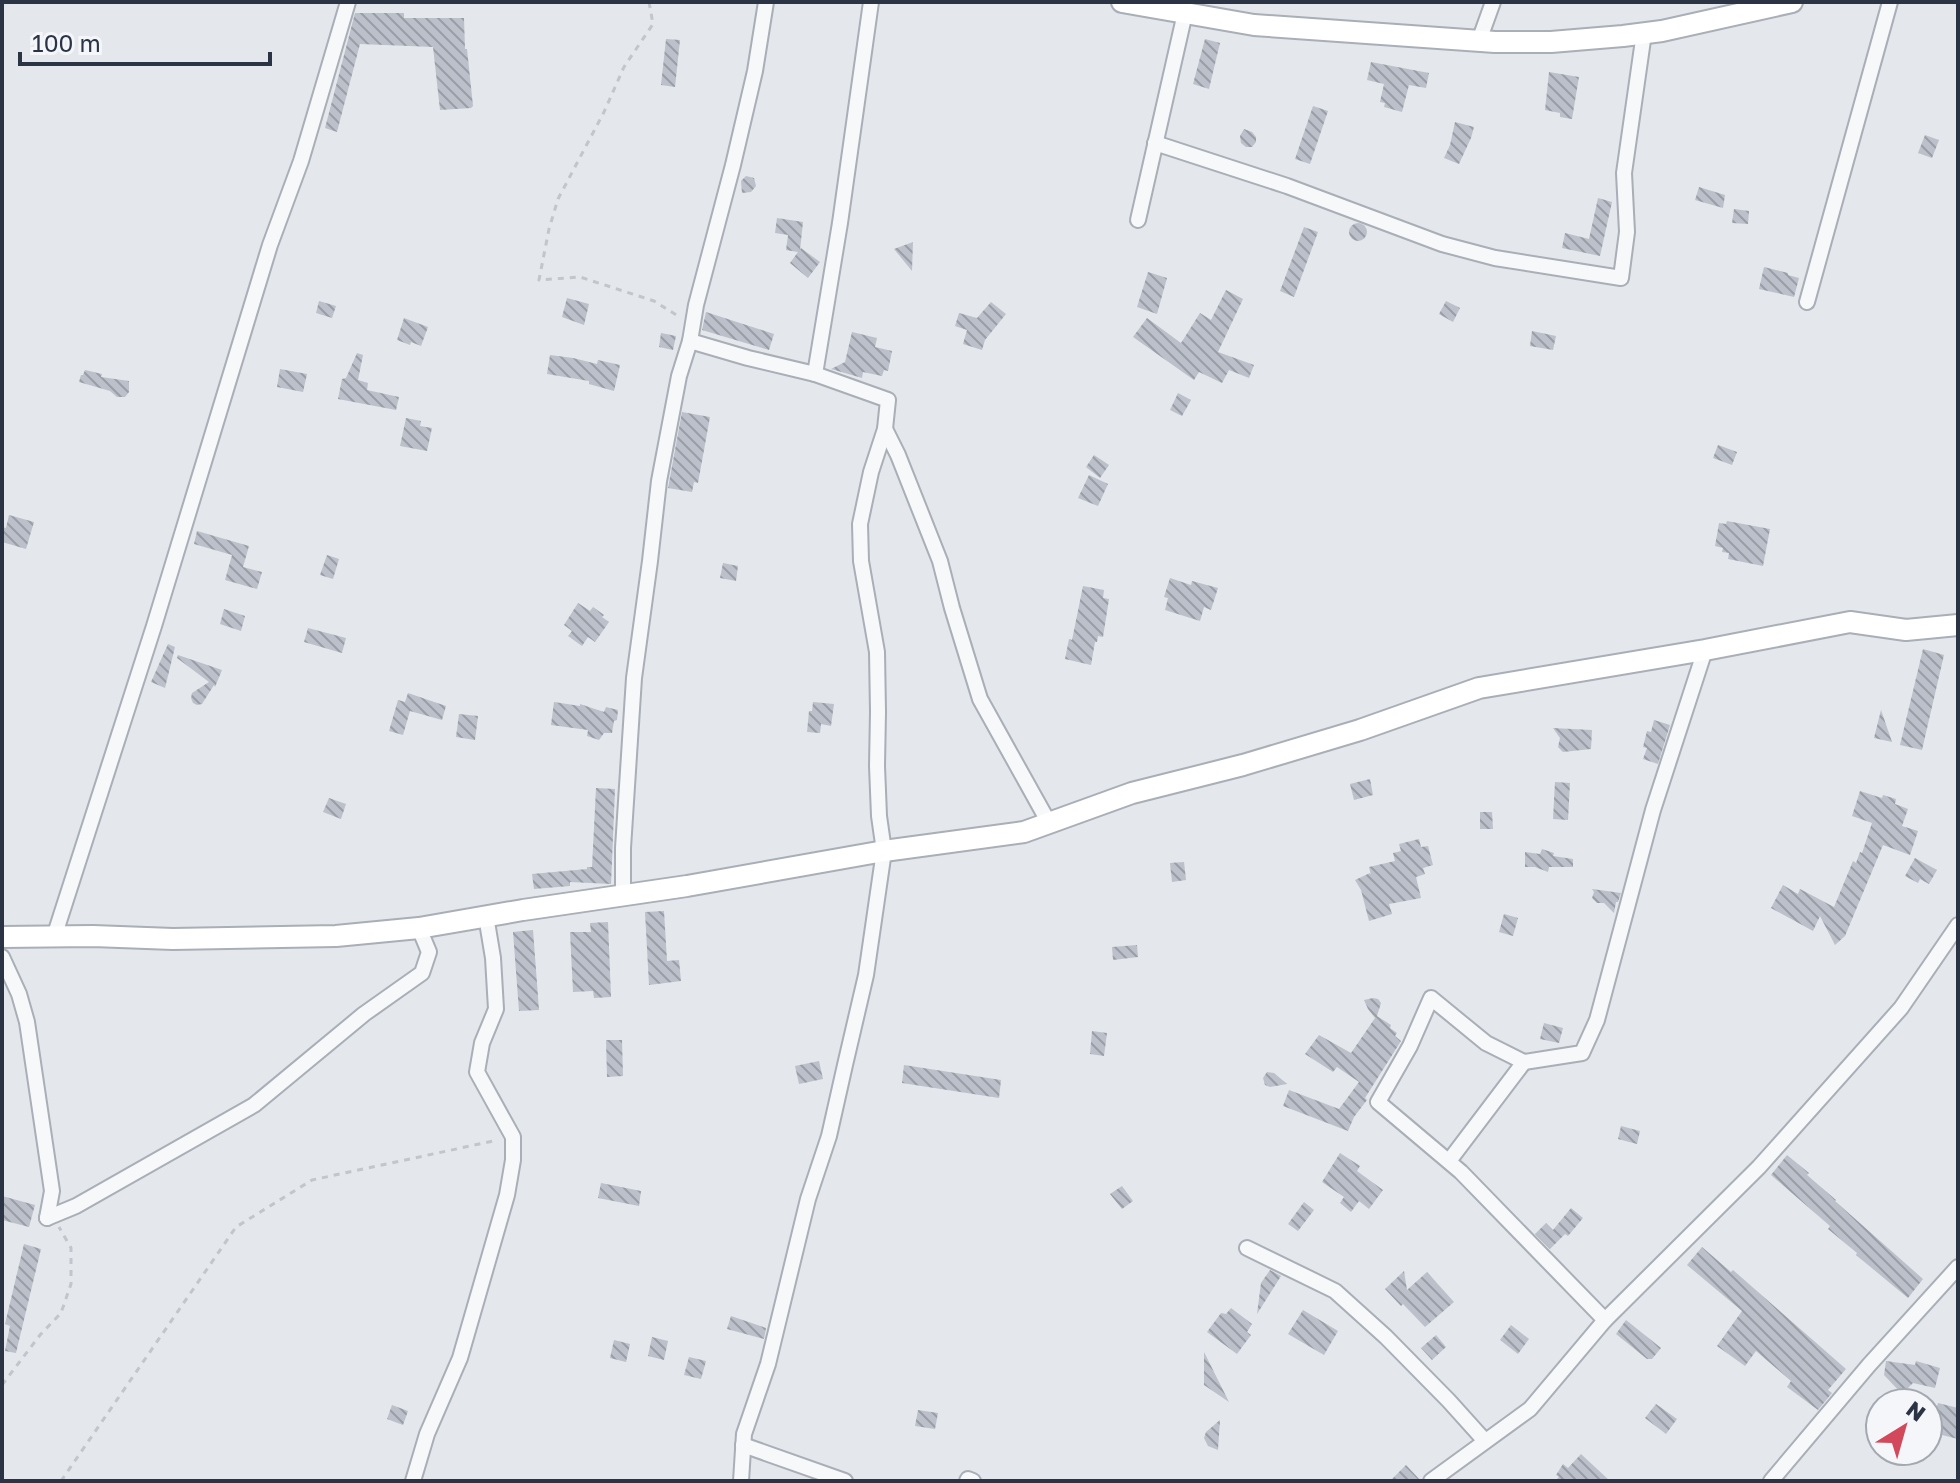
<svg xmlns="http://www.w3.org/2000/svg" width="1960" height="1483" viewBox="0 0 1960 1483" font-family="'Golos Text',sans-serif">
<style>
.building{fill:url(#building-back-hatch)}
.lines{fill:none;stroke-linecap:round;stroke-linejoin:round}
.street-casing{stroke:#a9aeb7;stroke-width:18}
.secondary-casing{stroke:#a9aeb7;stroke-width:24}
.path{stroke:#c2c5cb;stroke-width:3;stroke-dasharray:6 6;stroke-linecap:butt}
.street{stroke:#f7f8fa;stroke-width:14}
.secondary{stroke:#fff;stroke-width:20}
</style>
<defs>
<pattern id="building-back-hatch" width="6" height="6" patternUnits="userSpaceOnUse" patternTransform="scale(2)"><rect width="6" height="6" fill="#bbc0ca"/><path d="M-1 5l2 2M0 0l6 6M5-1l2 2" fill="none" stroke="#989da6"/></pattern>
</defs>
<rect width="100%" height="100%" fill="#e4e7ec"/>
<g class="building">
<polygon points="355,13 404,13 404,18 464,18 465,49 467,49 473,106 471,108 440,110 433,47 360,44 337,132 325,128"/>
<polygon points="666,39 680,40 675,87 661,85"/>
<polygon points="1205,39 1220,43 1209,89 1193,84"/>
<polygon points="1371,62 1429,73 1426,88 1409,85 1402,112 1384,107 1385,103 1380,102 1384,84 1367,80"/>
<polygon points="1549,72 1579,77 1572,119 1560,117 1560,113 1545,110"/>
<polygon points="1313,106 1328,111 1310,164 1295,159"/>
<polygon points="1455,122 1474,127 1471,138 1459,164 1444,158 1450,145"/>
<polygon points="1244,129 1252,132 1256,137 1256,142 1252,147 1246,147 1241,143 1240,136"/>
<polygon points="1925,135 1939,140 1932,158 1918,153"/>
<polygon points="746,176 754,178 756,186 751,192 742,193 741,181"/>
<polygon points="1699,187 1725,195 1723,208 1695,200"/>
<polygon points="1598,198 1612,202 1600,256 1562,248 1565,233 1589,239"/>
<polygon points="1734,209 1749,211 1748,224 1732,223"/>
<polygon points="777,218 803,222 800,250 801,248 820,262 808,278 790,263 798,252 786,250 788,235 775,233"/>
<circle cx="1358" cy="232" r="9"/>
<polygon points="1304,227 1318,232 1294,297 1280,291"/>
<polygon points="913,242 912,271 894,249"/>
<polygon points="1764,267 1788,273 1788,275 1799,278 1794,297 1759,289"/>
<polygon points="1148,272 1167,278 1157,314 1137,307"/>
<polygon points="1226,290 1243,299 1218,352 1254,365 1249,378 1229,370 1222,383 1199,372 1194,380 1133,337 1147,318 1181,343 1200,313 1211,320"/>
<polygon points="567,298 589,304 584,325 562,317"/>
<polygon points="319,301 336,306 332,318 316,313"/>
<polygon points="1446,301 1460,308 1453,322 1439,314"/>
<polygon points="991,302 1006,314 985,340 982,350 963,344 967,330 955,326 959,313 977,318"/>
<polygon points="706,312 774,334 769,350 702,330"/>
<polygon points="404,318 428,327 421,346 411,342 410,345 397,340"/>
<polygon points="1532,331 1556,336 1553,350 1530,346"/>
<polygon points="852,332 877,338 875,347 892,351 888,371 884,370 882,376 863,372 862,378 831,369 845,362"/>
<polygon points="661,333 676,336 673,350 659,347"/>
<polygon points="357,353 363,355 358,380 368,383 367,390 399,397 396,410 338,399 342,379 346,378"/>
<polygon points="550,355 573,358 597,364 598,360 620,365 614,391 589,384 589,381 547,374"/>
<polygon points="280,369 307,374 303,392 277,387"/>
<polygon points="85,370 102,374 101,377 129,381 129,392 125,397 117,397 110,391 79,382 81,375 83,375"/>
<polygon points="1178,393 1191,400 1182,416 1170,410"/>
<polygon points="682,412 710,417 698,483 694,482 692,492 668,488"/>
<polygon points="406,418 421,421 420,426 432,428 427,451 400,446"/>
<polygon points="1718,445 1737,452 1732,465 1713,458"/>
<polygon points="1094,455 1109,465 1100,478 1086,467"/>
<polygon points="1089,475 1108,484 1098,506 1078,498"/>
<polygon points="9,515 34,522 26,549 2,542 2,527 6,528"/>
<polygon points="1727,521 1770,529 1763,566 1728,559 1729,553 1722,552 1723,548 1715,546 1719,523 1726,524"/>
<polygon points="197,531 249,546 243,567 262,572 257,589 225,580 232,555 194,544"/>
<polygon points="327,555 339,559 333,579 320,575"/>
<polygon points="723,563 738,566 736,581 720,578"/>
<polygon points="1170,578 1191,585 1192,581 1218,588 1211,610 1204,607 1200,621 1165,610 1168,598 1164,597"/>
<polygon points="1083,586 1104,590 1103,598 1109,599 1103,637 1098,636 1097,642 1095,642 1091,665 1065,659 1069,639 1072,640"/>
<polygon points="578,603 590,611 593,607 604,615 602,617 609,622 595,642 588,637 582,646 568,636 572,631 564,625"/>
<polygon points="224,609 245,616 241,631 220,624"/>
<polygon points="308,628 346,638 342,653 304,642"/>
<polygon points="168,644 175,647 165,688 151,682"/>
<polygon points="1923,649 1944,655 1922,750 1900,745"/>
<polygon points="178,655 222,670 215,687 214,685 202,704 197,705 193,703 191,698 192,693 209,682 177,658"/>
<polygon points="408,693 446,706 442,720 410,711 403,735 389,731 398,700 405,702"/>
<polygon points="554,702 580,706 580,704 604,712 606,707 618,710 617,720 614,721 612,733 604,733 599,740 587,736 588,730 551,725"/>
<polygon points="813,702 834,704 831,726 821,724 820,733 807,732 809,711 812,711"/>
<polygon points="1881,710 1892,742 1874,738"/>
<polygon points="459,714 478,716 475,740 456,737"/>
<polygon points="1654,720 1670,725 1658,764 1643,759 1647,748 1643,747 1647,731 1651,732"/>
<polygon points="1553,728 1592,730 1591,749 1563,752 1558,747 1560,738"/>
<polygon points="1370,779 1373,795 1354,800 1350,784"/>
<polygon points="1555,782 1570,783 1568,820 1553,819"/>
<polygon points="596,788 615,789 611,884 570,882 570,886 534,889 532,874 587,869 587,867 592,867"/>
<polygon points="1860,791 1882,798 1883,795 1896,799 1895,804 1908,809 1902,826 1918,831 1910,855 1883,845 1845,936 1835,945 1820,916 1813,931 1771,908 1783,885 1798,894 1800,889 1834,907 1853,861 1856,863 1860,852 1862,853 1872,823 1852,816"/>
<polygon points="329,798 346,804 341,819 323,812"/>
<polygon points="1480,812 1492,812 1493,829 1480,829"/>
<polygon points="1419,839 1421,847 1428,846 1433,865 1423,868 1425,874 1416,877 1421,898 1389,904 1392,914 1369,921 1361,890 1355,880 1370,873 1371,875 1369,867 1395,861 1393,853 1401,851 1399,844"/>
<polygon points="1542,849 1554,853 1553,856 1573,859 1573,867 1549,867 1548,872 1535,867 1525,867 1525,852 1540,854"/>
<polygon points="1915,858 1937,870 1929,884 1920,879 1918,883 1905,876"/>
<polygon points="1184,862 1186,880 1172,882 1170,863"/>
<polygon points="1592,889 1621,893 1618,902 1616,902 1614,913 1604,903 1597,903 1592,898 1594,892"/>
<polygon points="664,911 667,961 679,960 681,981 649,985 645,912"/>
<polygon points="1504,914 1518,918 1513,936 1499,932"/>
<polygon points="608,922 611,997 594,998 593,991 573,992 570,932 591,932 590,923"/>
<polygon points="533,930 539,1010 519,1011 513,932"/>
<polygon points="1137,945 1138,957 1113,960 1112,947"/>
<polygon points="1373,998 1378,999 1381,1003 1377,1016 1391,1025 1390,1028 1397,1033 1395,1036 1401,1041 1365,1098 1367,1100 1354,1117 1348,1131 1283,1106 1289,1090 1339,1109 1359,1082 1337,1067 1333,1072 1305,1054 1319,1035 1351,1053 1375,1018 1368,1009 1364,1000"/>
<polygon points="1544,1023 1563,1028 1559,1043 1540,1039"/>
<polygon points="1092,1031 1107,1033 1104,1056 1090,1054"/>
<polygon points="606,1040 622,1040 623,1076 607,1077"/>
<polygon points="819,1061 823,1079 799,1084 795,1066"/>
<polygon points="904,1065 1001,1080 999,1098 902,1083"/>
<polygon points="1267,1072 1274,1073 1287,1084 1270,1087 1265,1085 1263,1078"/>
<polygon points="1621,1126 1640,1131 1637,1144 1618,1139"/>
<polygon points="1340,1153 1360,1166 1357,1171 1383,1190 1369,1209 1359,1201 1351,1212 1340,1203 1344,1197 1322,1182"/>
<polygon points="1787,1155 1809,1173 1807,1175 1836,1200 1835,1201 1923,1279 1908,1298 1856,1255 1857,1253 1828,1229 1830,1226 1771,1175"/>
<polygon points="601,1183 641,1191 639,1206 598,1198"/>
<polygon points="1122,1186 1133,1201 1122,1209 1110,1194"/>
<polygon points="2,1196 35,1205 29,1227 2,1220"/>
<polygon points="1304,1202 1314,1210 1298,1231 1288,1224"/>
<polygon points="1571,1208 1583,1218 1568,1236 1565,1234 1550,1249 1535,1234 1546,1223 1553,1230"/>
<polygon points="24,1244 41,1249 16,1353 5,1351 10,1326 5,1324"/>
<polygon points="1702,1247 1731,1272 1733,1270 1846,1369 1828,1390 1832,1393 1818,1410 1787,1387 1791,1381 1756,1351 1745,1366 1717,1346 1742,1311 1687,1265"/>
<polygon points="1270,1270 1281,1276 1257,1314 1261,1283"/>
<polygon points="1404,1271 1407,1290 1427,1272 1454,1302 1425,1327 1403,1304 1401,1306 1385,1289"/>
<polygon points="1231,1308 1252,1324 1247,1332 1251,1335 1237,1354 1207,1332 1221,1313 1226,1314"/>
<polygon points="1303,1310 1338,1331 1324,1355 1288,1334"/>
<polygon points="731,1316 766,1328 764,1339 727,1329"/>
<polygon points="1626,1320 1661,1348 1652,1359 1647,1359 1616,1334"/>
<polygon points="1511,1325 1529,1339 1518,1354 1500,1340"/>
<polygon points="1436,1335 1446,1347 1432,1360 1421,1348"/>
<polygon points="652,1337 668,1341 664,1360 648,1356"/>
<polygon points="614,1340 630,1344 626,1362 610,1358"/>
<polygon points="1204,1352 1229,1402 1204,1385"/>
<polygon points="689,1357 706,1361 701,1379 684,1375"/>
<polygon points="1886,1361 1915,1365 1916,1361 1940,1368 1935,1388 1913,1383 1902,1394 1884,1375"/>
<polygon points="1938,1403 1958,1408 1958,1439 1930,1432"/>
<polygon points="1656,1404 1677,1419 1666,1434 1645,1418"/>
<polygon points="392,1405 408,1411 403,1425 387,1419"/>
<polygon points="918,1410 938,1413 935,1429 915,1426"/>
<polygon points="1220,1420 1218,1450 1208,1446 1204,1438 1206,1432"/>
<polygon points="1581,1454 1610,1481 1555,1481 1559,1477 1556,1475 1563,1464 1568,1468"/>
<polygon points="1406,1465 1421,1481 1390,1481"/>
</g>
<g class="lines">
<g class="street-casing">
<g id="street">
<polyline points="1479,41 1493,2"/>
<polyline points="1155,143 1287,186 1442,244 1495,258 1621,278 1627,232 1624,173 1644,33"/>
<polyline points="1138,220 1185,13"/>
<polyline points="1807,302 1890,2"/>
<polyline points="690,341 748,358 815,374 888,400 885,429 871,472 860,524 861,561 877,652 878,712 877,766 879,816 884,851 866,975 845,1065 829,1136 808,1199 768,1364 744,1434 741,1481"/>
<polyline points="815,374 840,223 871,2"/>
<polyline points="885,429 898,455 940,561 952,608 980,699 1049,823"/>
<polyline points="623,896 623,848 634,678 650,561 659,481 679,376 690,341 696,305 733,165 755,71 766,2"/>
<polyline points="54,937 154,626 270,245 301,161 348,2"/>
<polyline points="2,957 19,994 27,1022 52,1191 47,1218"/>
<polyline points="1449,1161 1524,1062"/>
<polyline points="47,1218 76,1206 254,1105 364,1014 422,973 429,952 419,928"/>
<polyline points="1247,1248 1335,1291 1386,1337 1449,1401 1485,1441"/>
<polyline points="1605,1320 1461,1172 1378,1102 1410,1046 1431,998 1486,1043 1524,1062 1582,1053 1597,1020 1653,810 1705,650"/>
<polyline points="743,1445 845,1481"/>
<polyline points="413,1481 427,1434 460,1358 507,1195 513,1160 513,1137 477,1072 482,1043 496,1009 493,958 486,916"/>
<polyline points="967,1481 968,1479 973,1481"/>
<polyline points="1431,1481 1530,1409 1605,1320 1759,1167 1901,1008 1958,925"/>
<polyline points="1771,1481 1869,1365 1958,1267"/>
</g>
</g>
<g class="secondary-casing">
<g id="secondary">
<polyline points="1122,2 1254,25 1495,42 1551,42 1623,36 1662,31 1792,2"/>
<polyline points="2,937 93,936 173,939 336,936 419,928 523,910 687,886 884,851 1024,832 1132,793 1243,765 1360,730 1479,688 1705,650 1850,622 1906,630 1958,625"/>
</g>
</g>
<g class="path">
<polyline points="649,2 653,24 624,67 604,112 558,199 549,229 539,280 580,277 654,301 678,316"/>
<polyline points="2,1385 40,1335 61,1313 71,1284 71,1248 59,1227"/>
<polyline points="61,1481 236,1227 312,1180 498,1140"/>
</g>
<use href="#street" class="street"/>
<use href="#secondary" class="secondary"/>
</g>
<rect width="1960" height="1483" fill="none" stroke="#2b3445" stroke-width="8"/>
<g transform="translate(1904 1427) rotate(37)"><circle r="38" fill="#f4f6f9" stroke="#a4a8b1" stroke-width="2"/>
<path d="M0-6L14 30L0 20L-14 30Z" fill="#d1495b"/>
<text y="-12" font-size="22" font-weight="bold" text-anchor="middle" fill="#2b3445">N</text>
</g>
<path d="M20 52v12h250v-12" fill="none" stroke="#2b3445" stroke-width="4"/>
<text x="32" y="52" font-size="24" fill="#2b3445" stroke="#f4f6f9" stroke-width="6" paint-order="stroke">100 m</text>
</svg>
